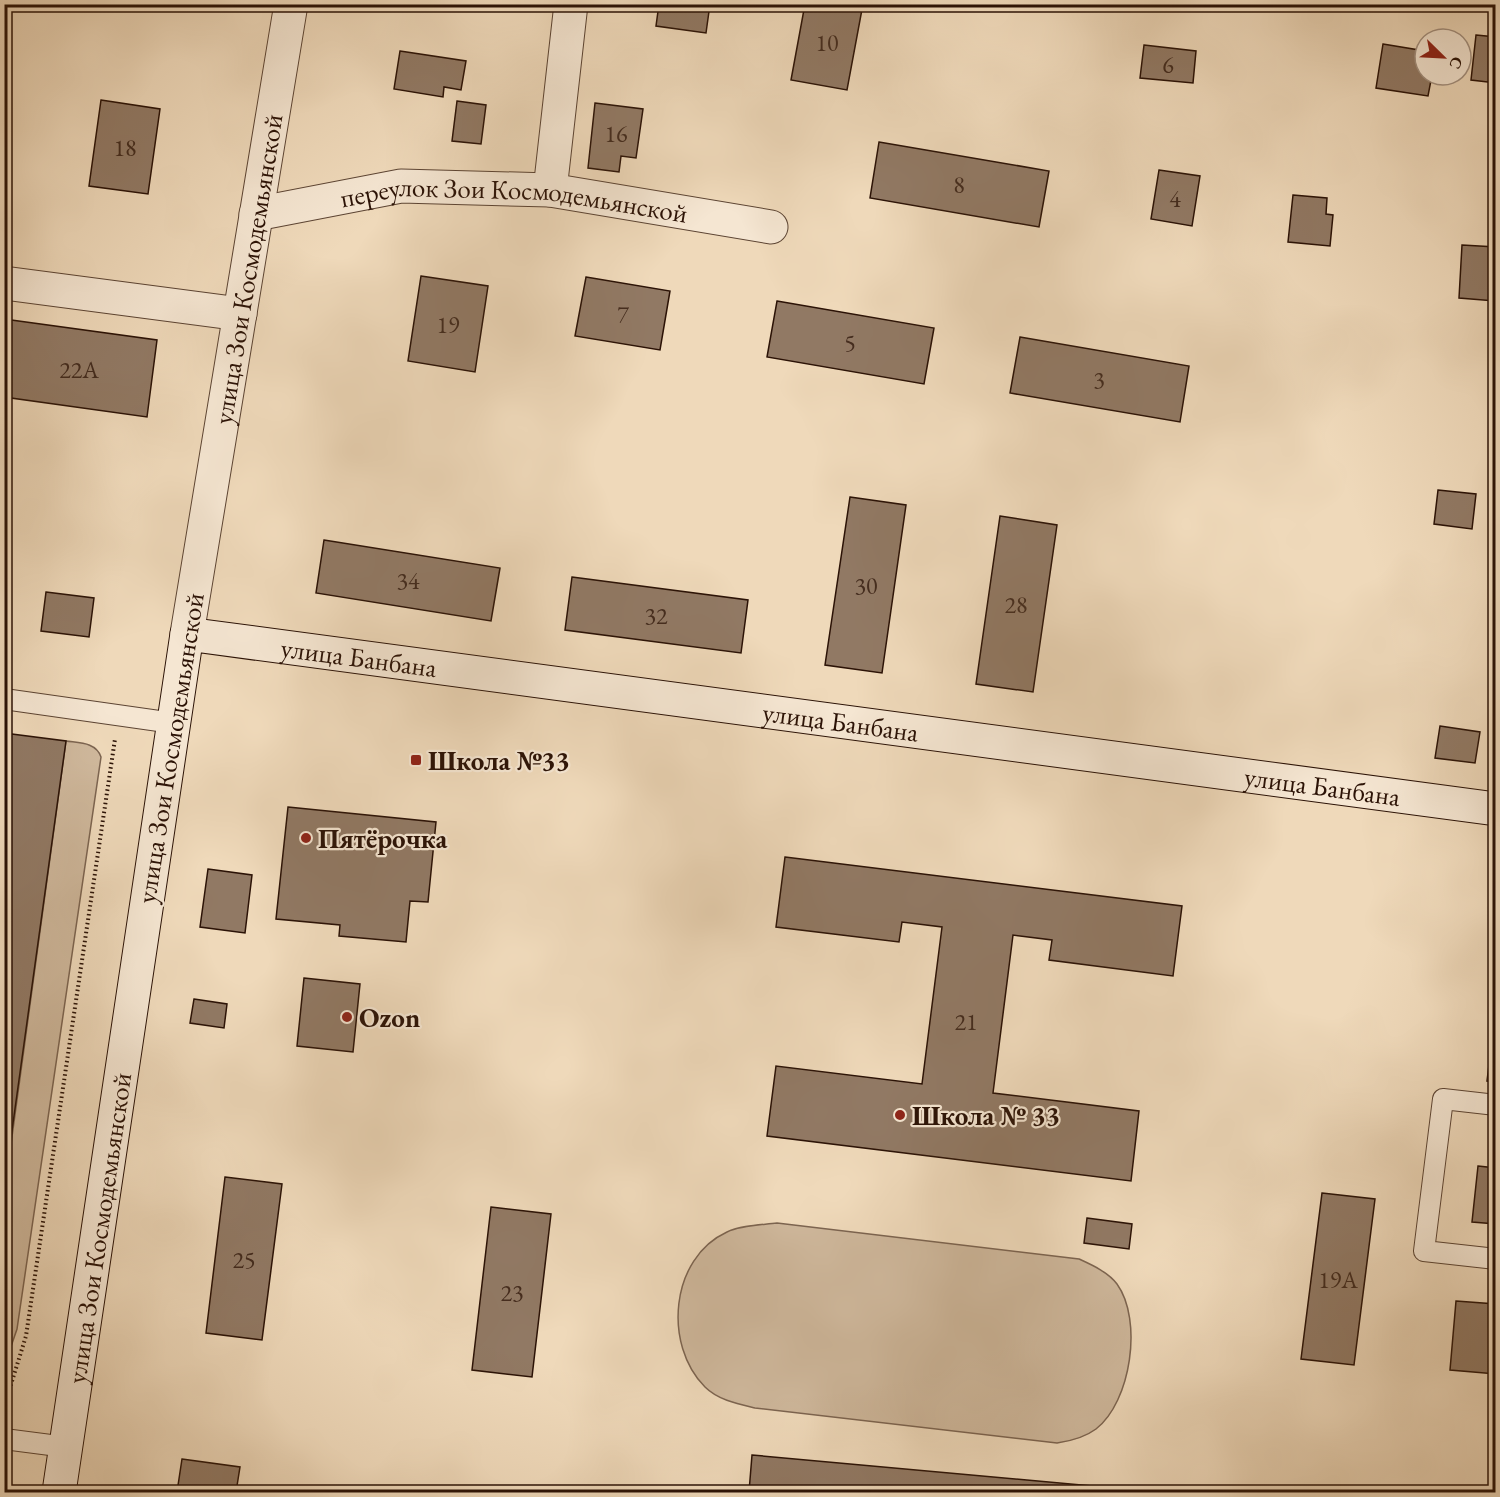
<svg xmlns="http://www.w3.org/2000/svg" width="1500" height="1497" viewBox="0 0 1500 1497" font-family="'EB Garamond',serif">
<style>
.green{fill:#ceb79b;stroke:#7c6450;stroke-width:1.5}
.building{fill:#917964;stroke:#2b1206;stroke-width:1.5}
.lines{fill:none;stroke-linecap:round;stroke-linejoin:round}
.lane-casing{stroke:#5c4433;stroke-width:22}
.street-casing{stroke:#5c4433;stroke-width:35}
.secondary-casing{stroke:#2b1206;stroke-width:35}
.path{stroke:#2b1206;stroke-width:4;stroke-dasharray:1.5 3;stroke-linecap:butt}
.lane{stroke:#f5e6d2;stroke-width:20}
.street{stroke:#f5e6d2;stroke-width:33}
.secondary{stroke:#f5e6d2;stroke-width:33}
.poi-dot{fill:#8f2418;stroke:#f5e6d2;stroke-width:2}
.labels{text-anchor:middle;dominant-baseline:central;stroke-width:4.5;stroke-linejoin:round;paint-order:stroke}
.number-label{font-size:24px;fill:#442c1e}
.street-label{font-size:27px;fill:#2b1206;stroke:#f5e6d2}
.poi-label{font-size:27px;font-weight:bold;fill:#2b1206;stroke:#f5e6d2;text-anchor:start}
</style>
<rect width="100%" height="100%" fill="#efd9ba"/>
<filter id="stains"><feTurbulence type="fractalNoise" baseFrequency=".00333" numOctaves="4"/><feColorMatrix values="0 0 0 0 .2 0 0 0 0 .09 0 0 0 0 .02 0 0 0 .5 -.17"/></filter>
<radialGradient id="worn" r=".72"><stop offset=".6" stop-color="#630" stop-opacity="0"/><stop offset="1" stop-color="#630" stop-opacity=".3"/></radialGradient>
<g class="green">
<path d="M 66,741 C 79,743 96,742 101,757 L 17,1329 L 5,1364 L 5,1188 Z"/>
<path d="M 777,1223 L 1079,1259 C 1092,1265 1108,1272 1117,1284 C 1143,1320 1131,1402 1096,1429 C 1084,1438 1071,1441 1057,1443 L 755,1408 C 738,1404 718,1400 705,1387 C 663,1345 670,1258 727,1232 C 742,1225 761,1225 777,1223 Z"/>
</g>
<g class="building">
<polygon points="659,4 710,4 706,33 656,26"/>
<polygon points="805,4 863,4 847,90 791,80"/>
<polygon points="1476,35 1496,37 1496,83 1471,80"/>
<polygon points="1383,44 1425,51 1425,75 1432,75 1428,96 1376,88"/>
<polygon points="1144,45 1196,51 1193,83 1140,78"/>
<polygon points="400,51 466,61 461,90 444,87 443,97 394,89"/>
<polygon points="101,100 160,109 148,194 89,186"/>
<polygon points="457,101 486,105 481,144 452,141"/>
<polygon points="595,103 643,109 636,158 621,156 619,172 588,168"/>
<polygon points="879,142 1049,171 1039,227 870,198"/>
<polygon points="1159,170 1200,176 1192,226 1151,219"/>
<polygon points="1293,195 1327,198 1326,214 1333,215 1330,246 1288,242"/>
<polygon points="1462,245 1496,247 1495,301 1459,298"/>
<polygon points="421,276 488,286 475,372 408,361"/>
<polygon points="586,277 670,291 660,350 575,336"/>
<polygon points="777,301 934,328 924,384 767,357"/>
<polygon points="4,319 157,340 147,417 4,397"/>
<polygon points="1020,337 1189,366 1180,422 1010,393"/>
<polygon points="1438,490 1476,494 1472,529 1434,524"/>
<polygon points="850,497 906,505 882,673 825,665"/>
<polygon points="1000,516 1057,525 1033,692 976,684"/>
<polygon points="324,540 500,568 491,621 316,593"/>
<polygon points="572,577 748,600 741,653 565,630"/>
<polygon points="46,592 94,598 89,637 41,631"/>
<polygon points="1440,726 1480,732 1475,763 1435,758"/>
<polygon points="4,733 66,741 4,1188"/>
<polygon points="288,807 436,822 428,902 410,901 406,942 339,936 340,925 276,919"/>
<polygon points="785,857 1182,906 1173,976 1049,960 1052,940 1013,935 993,1093 1139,1111 1131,1181 767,1136 776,1066 922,1084 942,927 902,922 899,942 776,927"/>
<polygon points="208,869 252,875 245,933 200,927"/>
<polygon points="304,978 360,984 353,1052 297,1046"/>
<polygon points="194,999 227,1004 224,1028 190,1023"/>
<polygon points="1494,1025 1496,1025 1496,1082 1487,1081"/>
<polygon points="1478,1166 1496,1168 1496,1224 1472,1222"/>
<polygon points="225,1177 282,1184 262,1340 206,1333"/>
<polygon points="1322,1193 1375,1199 1354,1365 1301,1359"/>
<polygon points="491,1207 551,1214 532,1377 472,1370"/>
<polygon points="1087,1218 1132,1224 1129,1249 1084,1243"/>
<polygon points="1456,1301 1496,1304 1496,1374 1450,1370"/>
<polygon points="752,1455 1158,1492 823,1492 778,1488 778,1492 749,1492"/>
<polygon points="182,1459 240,1467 236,1492 177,1492"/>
</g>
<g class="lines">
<g class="lane-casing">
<g id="lane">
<polyline points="4,699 173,723"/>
<polyline points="1496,1105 1443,1099 1424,1251 1496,1259"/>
<polyline points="4,1439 66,1447"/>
</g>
</g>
<g class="street-casing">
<g id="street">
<polyline points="550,190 571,4"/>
<path id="s1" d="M 256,214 L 401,186 L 550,190 L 771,227"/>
<polyline points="4,283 240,314"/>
<path id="s2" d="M 187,634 L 291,4"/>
</g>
</g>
<g class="secondary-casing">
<g id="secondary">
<path id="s3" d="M 59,1492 L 187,634 L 1496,809"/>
</g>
</g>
<polyline class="path" points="4,1407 26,1336 115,739"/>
<use href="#lane" class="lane"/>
<use href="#street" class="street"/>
<use href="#secondary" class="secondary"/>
</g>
<g class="poi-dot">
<rect x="410" y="754" width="12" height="12" rx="3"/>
<circle cx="306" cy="838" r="6"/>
<circle cx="347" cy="1017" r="6"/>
<circle cx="900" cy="1115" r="6"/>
</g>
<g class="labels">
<g class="number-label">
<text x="827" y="42">10</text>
<text x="1168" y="64">6</text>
<text x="616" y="133">16</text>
<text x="125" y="147">18</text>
<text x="959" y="184">8</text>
<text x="1175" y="198">4</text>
<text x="623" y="314">7</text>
<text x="448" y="324">19</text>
<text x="850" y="342">5</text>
<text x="79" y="369">22А</text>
<text x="1099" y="379">3</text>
<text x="408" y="580">34</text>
<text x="866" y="585">30</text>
<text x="1016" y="604">28</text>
<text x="656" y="615">32</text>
<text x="966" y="1021">21</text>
<text x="244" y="1259">25</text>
<text x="1338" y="1279">19А</text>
<text x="512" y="1292">23</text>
</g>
<g class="street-label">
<text stroke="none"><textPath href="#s1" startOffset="261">переулок Зои Космодемьянской</textPath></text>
<text stroke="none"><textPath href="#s2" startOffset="370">улица Зои Космодемьянской</textPath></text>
<text stroke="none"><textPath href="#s3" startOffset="1041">улица Банбана</textPath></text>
<text stroke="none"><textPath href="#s3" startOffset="1527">улица Банбана</textPath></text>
<text transform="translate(170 748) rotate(-81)">улица Зои Космодемьянской</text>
<text stroke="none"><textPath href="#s3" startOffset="2013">улица Банбана</textPath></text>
<text stroke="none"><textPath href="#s3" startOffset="267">улица Зои Космодемьянской</textPath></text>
</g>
<g class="poi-label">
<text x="428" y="760">Школа №33</text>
<text x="318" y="838">Пятёрочка</text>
<text x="359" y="1017">Ozon</text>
<text x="912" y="1115">Школа № 33</text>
</g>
</g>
<rect width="1500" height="1497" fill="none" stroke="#efd9ba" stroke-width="24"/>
<rect x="6" y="6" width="1488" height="1485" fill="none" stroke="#2b1206" stroke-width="3"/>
<rect x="12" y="12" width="1476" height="1473" fill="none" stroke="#2b1206" stroke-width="1.5"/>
<g transform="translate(1443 57) rotate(114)"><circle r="28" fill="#f5e6d2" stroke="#a49180" stroke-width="1.5"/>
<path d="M0-4.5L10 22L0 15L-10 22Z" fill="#8f2418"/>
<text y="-9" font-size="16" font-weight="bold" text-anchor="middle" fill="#2b1206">С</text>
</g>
<rect width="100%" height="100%" filter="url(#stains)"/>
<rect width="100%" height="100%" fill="url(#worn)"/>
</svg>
